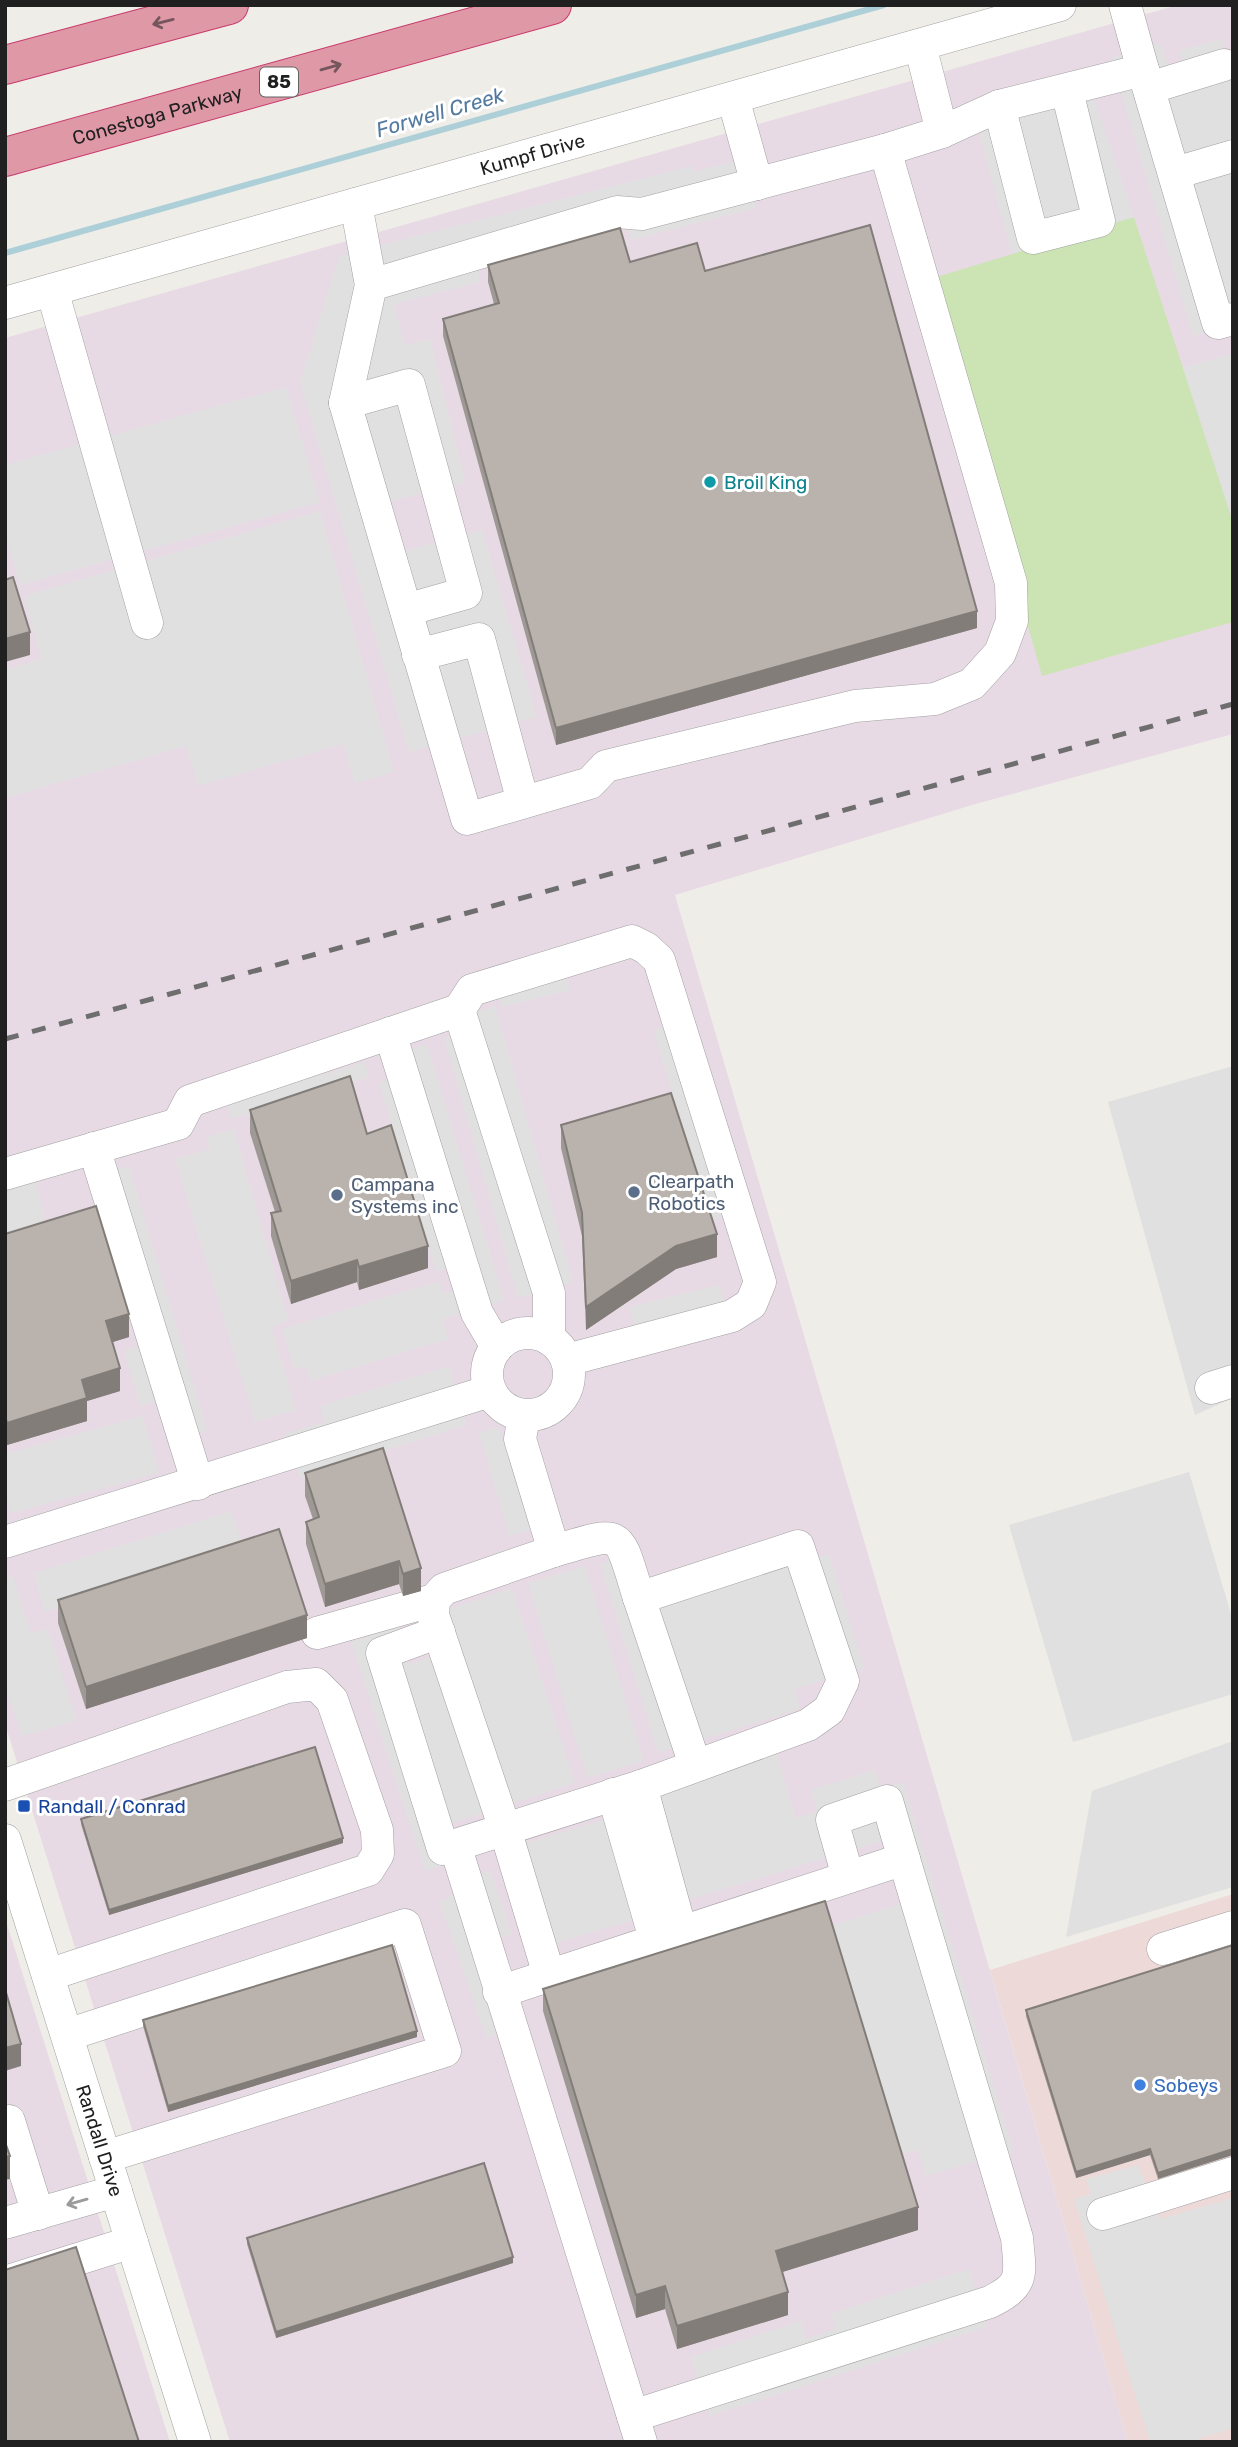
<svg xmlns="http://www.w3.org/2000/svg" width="1238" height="2447" viewBox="0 0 1238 2447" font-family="Rubik,sans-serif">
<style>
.commercial{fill:#eed9d9}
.industrial{fill:#e8dae5}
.grass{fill:#cce4b3}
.parking{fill:#e0e0e0}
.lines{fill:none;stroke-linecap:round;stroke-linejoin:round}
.stream{stroke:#adcfd8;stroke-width:6}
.minor-casing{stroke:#a1a1a1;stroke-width:33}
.highway-casing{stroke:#c9396c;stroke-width:40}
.minor{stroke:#fff;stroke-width:32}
.highway{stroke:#de98a6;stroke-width:38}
.rail{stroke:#6e6e6e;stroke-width:5;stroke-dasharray:14 14;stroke-linecap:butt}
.wall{fill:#9f9995}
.shaded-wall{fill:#827d79}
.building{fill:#b9b2ad;stroke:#827d79;stroke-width:2}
.oneway{stroke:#75565c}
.oneway2{stroke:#9b9b9b}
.culture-dot{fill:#0f9aa8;stroke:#fff;stroke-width:2.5}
.service-dot{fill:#5c6f8a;stroke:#fff;stroke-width:2.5}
.transit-dot{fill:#1a4fb4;stroke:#fff;stroke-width:2.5}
.shop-dot{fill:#3f7fe0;stroke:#fff;stroke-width:2.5}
.labels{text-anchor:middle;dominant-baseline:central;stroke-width:6;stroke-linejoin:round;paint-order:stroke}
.shield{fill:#fff;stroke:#636363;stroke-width:2}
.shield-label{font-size:18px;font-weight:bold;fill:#202020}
.street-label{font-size:19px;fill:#202020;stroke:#fff}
.culture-label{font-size:19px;fill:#0d838f;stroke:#fff;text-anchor:start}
.service-label{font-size:19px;fill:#4e5e75;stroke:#fff;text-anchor:start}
.transit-label{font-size:19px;fill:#164399;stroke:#fff;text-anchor:start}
.shop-label{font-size:19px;fill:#366cbe;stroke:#fff;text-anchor:start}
.water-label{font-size:21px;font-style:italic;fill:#537a9f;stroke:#fff}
</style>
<rect width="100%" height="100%" fill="#efede8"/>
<polygon class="commercial" points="1233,1894 1233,2441 1128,2442 990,1970"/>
<g class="industrial">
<polygon points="1178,5 1233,5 1233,734 979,803 675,895 1128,2442 230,2442 5,1724 5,338"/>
<polygon points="5,1918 170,2442 5,2442"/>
</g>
<polygon class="grass" points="1134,217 1233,522 1233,622 1042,676 930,279"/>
<g class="parking">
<polygon points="1221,39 1233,79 1233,324 1193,336 1111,58 1161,43 1168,65 1182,61 1179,51"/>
<polygon points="1084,68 1134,217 1012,254 970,102"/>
<polygon points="744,159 756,208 631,240 627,228 477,266 480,282 394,304 404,345 430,339 466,482 382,503 395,553 482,530 537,717 409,752 300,382 339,256 691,166 693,172"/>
<polygon points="1233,353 1233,522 1183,368"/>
<polygon points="286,387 320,502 20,585 5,532 5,465"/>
<polygon points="320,511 394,772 355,783 343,744 198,786 186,746 5,798 5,670 41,659 24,596"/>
<polygon points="566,972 570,990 502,1007 498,989"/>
<polygon points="495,1006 573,1282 518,1298 444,1038 476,1028 473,1013"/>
<polygon points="670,1025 728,1216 711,1221 653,1030"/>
<polygon points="427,1044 504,1300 443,1319 448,1339 310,1381 305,1366 294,1369 282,1329 439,1281 443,1294 456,1290 450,1267 436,1271 379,1083 391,1079 385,1057"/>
<polygon points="365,1062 369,1077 231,1119 226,1103"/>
<polygon points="1233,1066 1233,1398 1195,1415 1108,1102"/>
<polygon points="234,1129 288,1320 272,1328 296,1410 255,1422 175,1159 210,1149 207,1137"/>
<polygon points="129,1166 207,1430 170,1441 158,1401 140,1406 124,1351 148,1344 99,1175"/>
<polygon points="36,1182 48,1231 5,1235 5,1189"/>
<polygon points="720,1285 725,1303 634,1326 629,1307"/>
<polygon points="449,1366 467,1425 299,1477 285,1434 324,1422 320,1406"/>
<polygon points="143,1416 159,1473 11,1513 5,1492 5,1454"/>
<polygon points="499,1427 530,1530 509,1536 479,1433"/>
<polygon points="1189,1472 1233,1621 1233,1694 1073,1742 1009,1525"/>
<polygon points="231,1511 245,1550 44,1612 34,1573"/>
<polygon points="807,1531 815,1558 829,1554 864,1668 795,1689 800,1709 658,1753 600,1564 638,1552 647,1581"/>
<polygon points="585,1566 644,1761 587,1778 528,1583"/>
<polygon points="13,1576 31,1633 48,1629 77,1721 22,1736 5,1686 5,1579"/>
<polygon points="512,1588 575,1783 446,1825 457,1861 425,1871 351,1642 397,1627 409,1664 460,1648 448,1609"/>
<polygon points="1233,1741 1233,1887 1066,1937 1092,1791"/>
<polygon points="774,1745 796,1818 817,1812 811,1790 875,1770 881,1789 903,1782 1013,2150 926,2176 918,2150 901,2154 833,1925 903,1903 884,1840 681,1902 649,1795 741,1768 738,1756"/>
<polygon points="627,1813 657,1913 532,1950 503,1850"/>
<polygon points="490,1870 512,1934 495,1939 524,2025 486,2038 439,1901 460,1893 456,1881"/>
<polygon points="1138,2165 1160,2219 1233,2198 1233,2428 1189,2442 1150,2442 1074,2199 1091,2194 1086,2179"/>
<polygon points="969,2269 987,2327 710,2416 691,2357 801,2321 806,2339 836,2329 831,2314"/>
</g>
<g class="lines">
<polyline class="stream" points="5,253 884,5"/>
<g class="minor-casing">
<g id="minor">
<polyline points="1143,70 1218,323 1233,319"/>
<polyline points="1149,88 1224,65"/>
<polyline points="733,98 757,184"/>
<polyline points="999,106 1033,238 1099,221 1067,91"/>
<polyline points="942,132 999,106 1143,70 1125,5"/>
<polyline points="885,150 942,132 920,45"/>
<polyline points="1175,173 1233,156"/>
<polyline points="356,204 371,285 345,403 467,819 590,783 606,766 855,706 935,699 972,684 1000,653 1012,621 1011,583 885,150 642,214 617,212 371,285"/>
<polyline points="52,290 147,623"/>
<path id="s1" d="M 5,303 L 1060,5"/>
<polyline points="345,403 409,385 466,593 406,610"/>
<polyline points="418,655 479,639 523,802"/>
<polyline points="459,1010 549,1293 549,1339"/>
<polyline points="390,1033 477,1313 497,1347"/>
<polyline points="94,1148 198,1484"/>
<polyline points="5,1174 178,1124 190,1101 459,1010 472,990 632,941 646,948 659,960 760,1282 751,1304 732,1316 567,1360"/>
<circle cx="528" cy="1374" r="41"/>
<polyline points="1211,1388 1233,1381"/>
<polyline points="524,1416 520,1439 554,1551 444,1589 434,1600 433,1615 505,1829 549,1975"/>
<polyline points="5,1542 490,1391"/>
<path d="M 554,1551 C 625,1530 617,1528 639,1598"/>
<polyline points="439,1632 382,1653 443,1849 641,1786 808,1725 829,1710 843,1681 798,1546 639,1598 695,1765"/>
<polyline points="317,1633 434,1600"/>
<polyline points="5,1785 287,1687 316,1684 332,1700 377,1830 378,1854 368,1870 48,1975"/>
<polyline points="641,1786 681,1931"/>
<polyline points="613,1794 655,1939"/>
<path id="s2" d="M 5,1840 L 195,2442"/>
<polyline points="455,1845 641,2442"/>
<polyline points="848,1877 832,1820 887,1801 904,1859"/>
<polyline points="1163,1949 1233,1927"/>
<path d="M 499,1992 L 904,1859 L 1017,2238 C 1020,2274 1026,2284 990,2302 L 633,2416"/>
<polyline points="67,2035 405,1925 445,2051 105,2157"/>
<polyline points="9,2121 38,2214"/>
<polyline points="1103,2214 1233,2173"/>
<polyline points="5,2223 116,2191"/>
<polyline points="5,2282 132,2242"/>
</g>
</g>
<g class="highway-casing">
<g id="highway">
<polyline points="5,65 229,5"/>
<path id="s3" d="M 5,157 L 552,5"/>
</g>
</g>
<use href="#minor" class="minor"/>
<use href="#highway" class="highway"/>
<polyline class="rail" points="5,1039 1233,704"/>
</g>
<g class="wall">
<polygon points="1231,20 1233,20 1233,48 1231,43"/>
<polygon points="630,262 705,271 977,628 556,745 443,336 443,319 494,304 488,282 488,265"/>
<polygon points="250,1110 367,1134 428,1268 359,1290 357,1282 291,1304 271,1236 271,1213 275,1212 250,1133"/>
<polygon points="561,1125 717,1257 676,1269 586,1330 582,1236 561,1148"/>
<polygon points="5,1234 129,1337 113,1342 120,1391 87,1401 87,1421 7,1445 5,1439"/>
<polygon points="383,1448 421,1591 403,1596 399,1584 325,1607 306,1544 306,1522 313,1519 305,1496 305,1473"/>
<polygon points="58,1600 307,1638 86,1709 58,1623"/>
<polygon points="81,1819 343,1843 109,1915 81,1824"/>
<polygon points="1233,1945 1158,2179 1150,2155 1076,2178 1026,2016 1026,2010"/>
<polygon points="543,1989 918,2230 782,2272 788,2315 677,2349 665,2309 636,2318 543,2011"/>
<polygon points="143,2020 417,2037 168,2112 143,2026"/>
<polygon points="247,2238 513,2263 276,2338 247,2244"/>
</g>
<g class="shaded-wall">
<polygon points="977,611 977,628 556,745 556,728"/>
<polygon points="30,632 30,655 5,662 5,639"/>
<polygon points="717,1234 717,1257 676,1269 586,1330 586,1307 676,1246"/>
<polygon points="428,1246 428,1268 359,1290 359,1267"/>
<polygon points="357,1260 357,1282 291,1304 291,1281"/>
<polygon points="129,1314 129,1337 106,1344 106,1321"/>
<polygon points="120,1368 120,1391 87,1401 87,1421 7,1445 7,1423 82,1380"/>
<polygon points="399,1561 399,1584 325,1607 325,1584"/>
<polygon points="421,1568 421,1591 403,1596 403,1574"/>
<polygon points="307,1615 307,1638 86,1709 86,1687"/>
<polygon points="343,1838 343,1843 109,1915 109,1910"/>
<polygon points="417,2031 417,2037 168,2112 168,2106"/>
<polygon points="21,2044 21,2066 5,2071 5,2048"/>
<polygon points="1150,2149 1150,2155 1076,2178 1076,2172"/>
<polygon points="1233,2149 1233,2155 1158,2179 1158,2173"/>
<polygon points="10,2156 10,2179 5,2180 5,2157"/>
<polygon points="918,2207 918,2230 776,2274 776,2251"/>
<polygon points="513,2257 513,2263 276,2338 276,2332"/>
<polygon points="665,2286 665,2309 636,2318 636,2295"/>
<polygon points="788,2292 788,2315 677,2349 677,2326"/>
</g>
<g class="building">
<polygon points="870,225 977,611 556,728 443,319 499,303 488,265 620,228 630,262 697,243 705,271"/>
<polygon points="13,577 30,632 5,639 5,580"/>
<polygon points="350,1076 367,1134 391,1125 428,1246 359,1267 357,1260 291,1281 271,1213 281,1211 250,1110"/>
<polygon points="671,1093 717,1234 676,1246 586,1307 582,1213 561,1125"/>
<polygon points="96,1206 129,1314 106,1321 120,1368 82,1380 87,1398 7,1423 5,1416 5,1234"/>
<polygon points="383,1448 421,1568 403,1574 399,1561 325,1584 306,1522 319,1517 305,1473"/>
<polygon points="279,1529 307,1615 86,1687 58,1600"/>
<polygon points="315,1747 343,1838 109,1910 81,1819"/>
<polygon points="825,1901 918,2207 776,2251 788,2292 677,2326 665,2286 636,2295 543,1989"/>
<polygon points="392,1945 417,2031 168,2106 143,2020"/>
<polygon points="1233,1945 1233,2149 1158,2173 1150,2149 1076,2172 1026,2010"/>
<polygon points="5,1989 21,2044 5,2048"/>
<polygon points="5,2142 10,2156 5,2157"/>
<polygon points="484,2163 513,2257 276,2332 247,2238"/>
<polygon points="76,2247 139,2442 5,2442 5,2270"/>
</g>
<defs><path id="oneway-shaft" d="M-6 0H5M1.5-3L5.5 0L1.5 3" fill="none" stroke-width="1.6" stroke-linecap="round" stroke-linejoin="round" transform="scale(1.75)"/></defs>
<g class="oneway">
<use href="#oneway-shaft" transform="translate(163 22) rotate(166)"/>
<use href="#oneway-shaft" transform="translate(331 67) rotate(-16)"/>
</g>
<use class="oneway2" href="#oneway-shaft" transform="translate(77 2202) rotate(164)"/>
<circle class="culture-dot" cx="710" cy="482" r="7"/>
<g class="service-dot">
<circle cx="634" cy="1192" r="7"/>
<circle cx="337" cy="1195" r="7"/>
</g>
<rect class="transit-dot" x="17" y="1799" width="14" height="14" rx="3.5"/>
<circle class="shop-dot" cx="1140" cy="2085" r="7"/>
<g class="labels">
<rect class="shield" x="260" y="67.5" width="38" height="29" rx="5"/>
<g class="shield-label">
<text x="279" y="82">85</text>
</g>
<g class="street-label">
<text stroke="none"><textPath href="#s3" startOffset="158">Conestoga Parkway</textPath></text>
<text stroke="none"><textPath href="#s1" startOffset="548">Kumpf Drive</textPath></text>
<text stroke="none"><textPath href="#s2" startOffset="315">Randall Drive</textPath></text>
</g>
<g class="culture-label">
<text x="724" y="482">Broil King</text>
</g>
<g class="service-label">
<text x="648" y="1181">Clearpath<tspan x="648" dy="22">Robotics</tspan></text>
<text x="351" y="1184">Campana<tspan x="351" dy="22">Systems inc</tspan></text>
</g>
<g class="transit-label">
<text x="38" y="1806">Randall / Conrad</text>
</g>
<g class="shop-label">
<text x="1154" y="2085">Sobeys</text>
</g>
<g class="water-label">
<text transform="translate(440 112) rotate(-16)">Forwell Creek</text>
</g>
</g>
<rect width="1238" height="2447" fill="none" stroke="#202020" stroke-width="14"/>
</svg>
